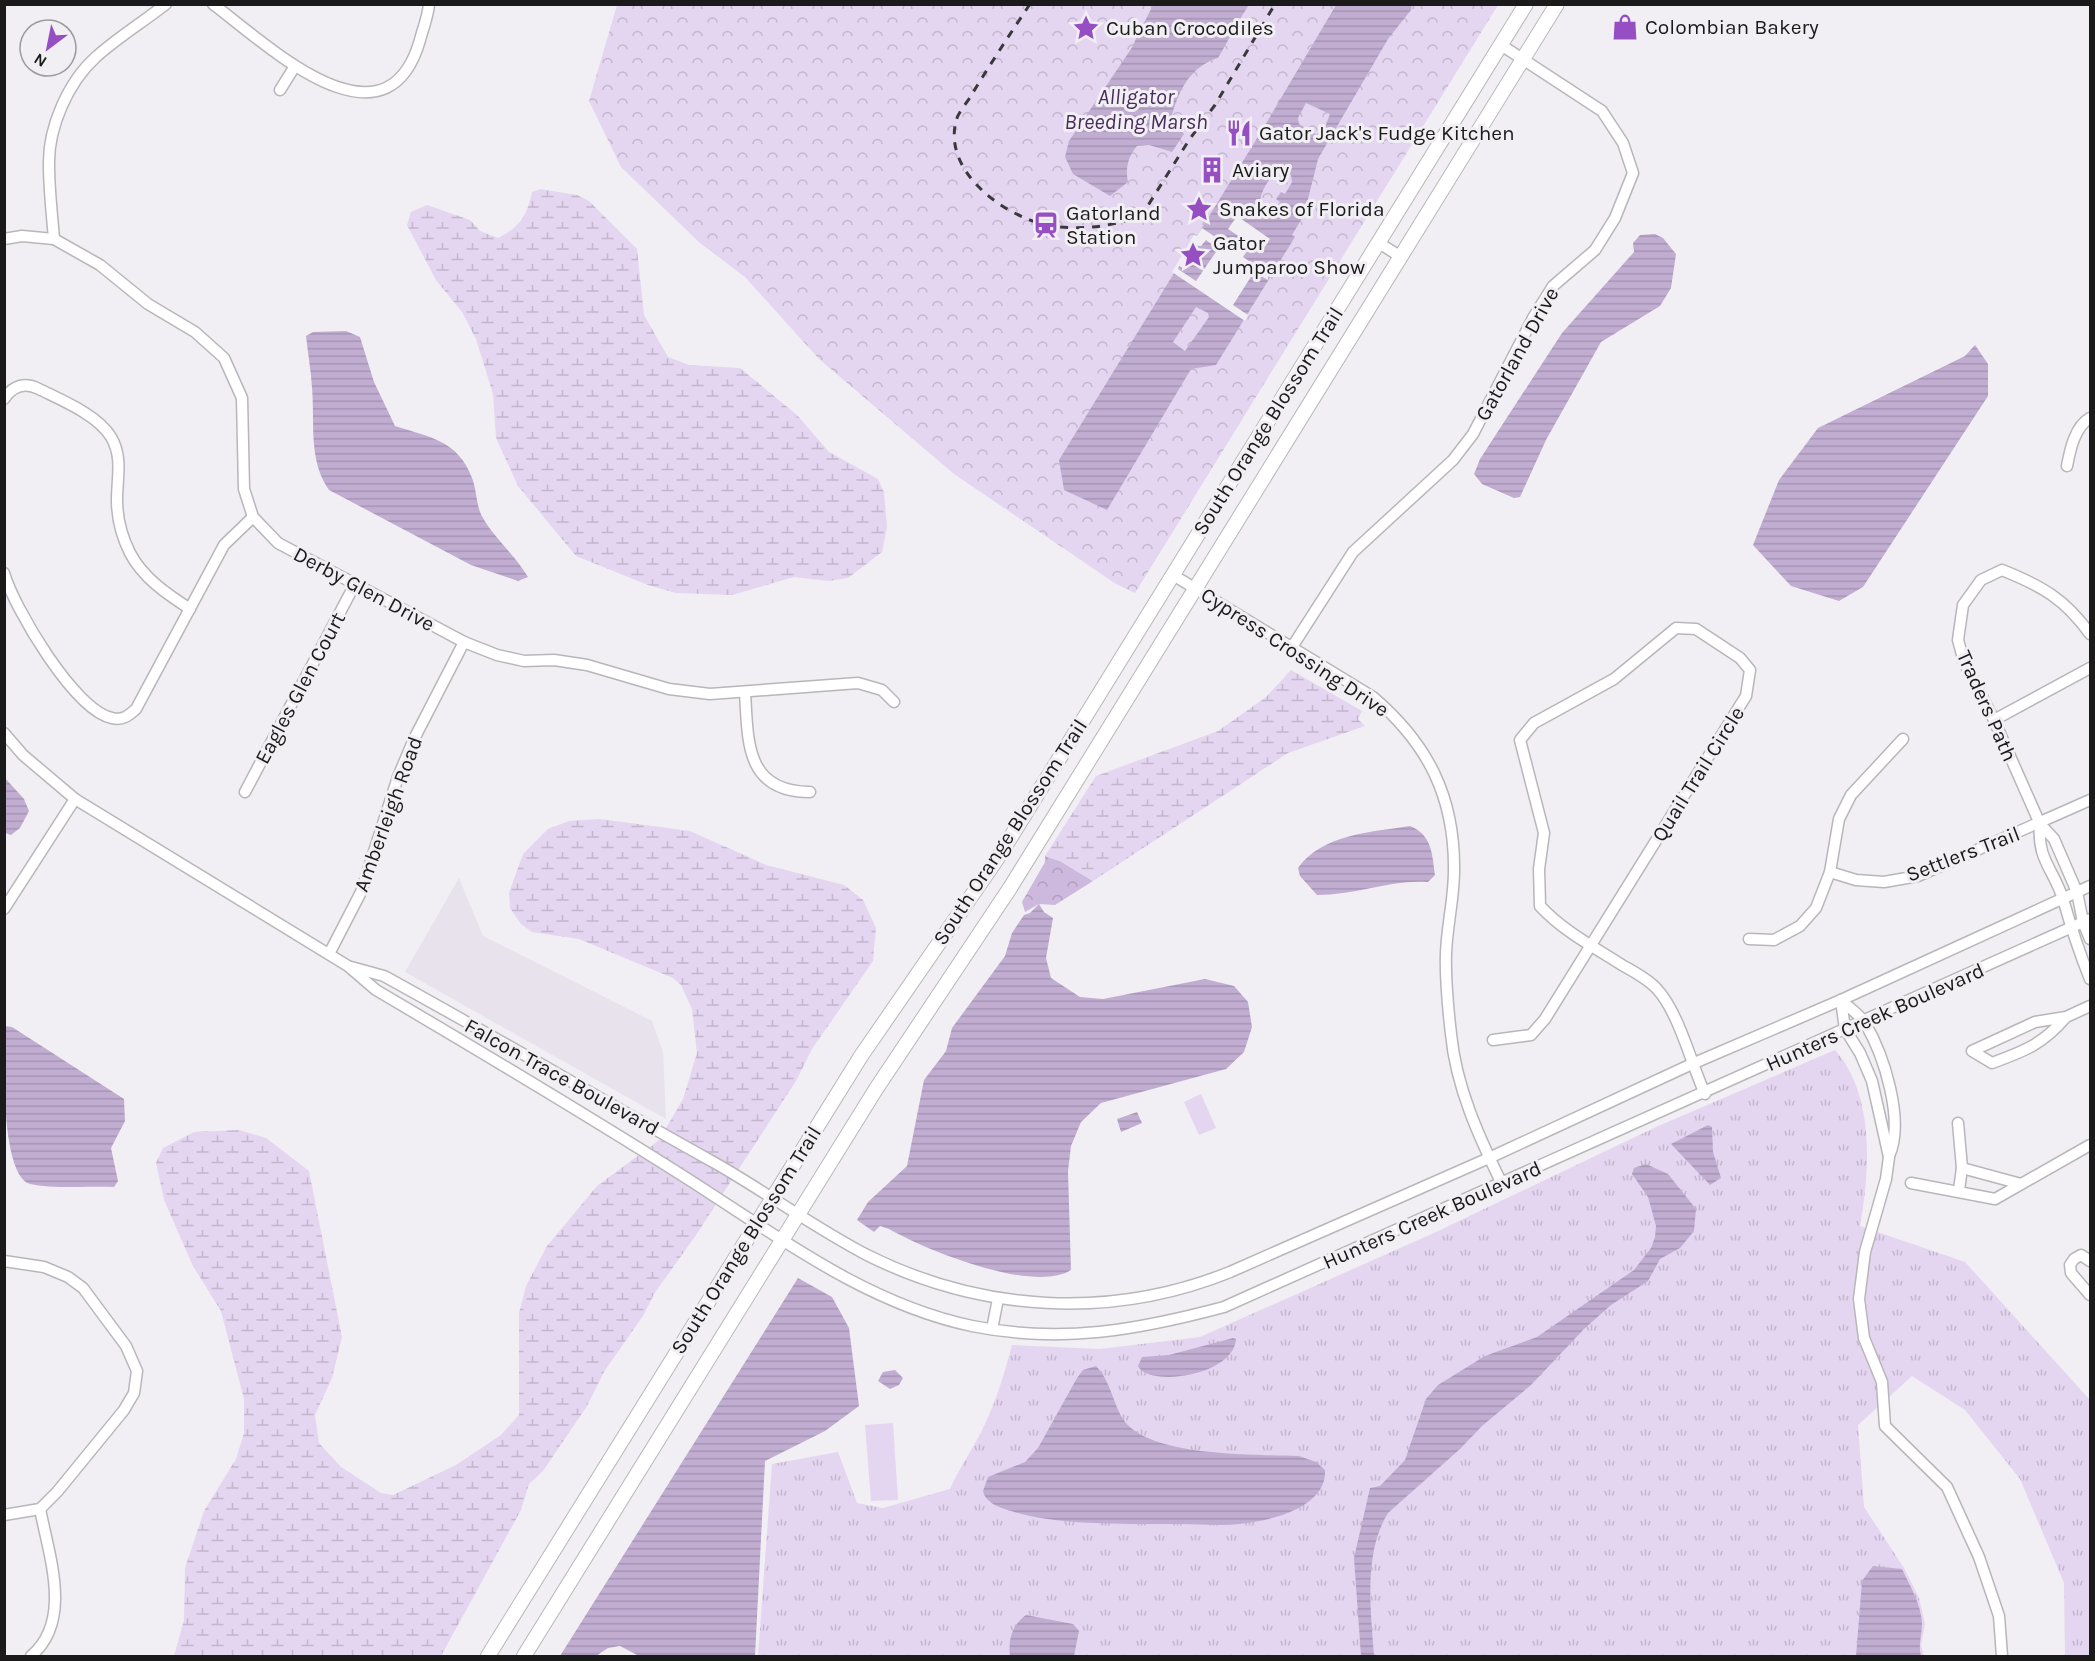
<svg xmlns="http://www.w3.org/2000/svg" width="2095" height="1661" viewBox="0 0 2095 1661" font-family="Karla,sans-serif">
<style>
.built{fill:#e7e2ec}
.grass{fill:url(#grass-tufts)}
.forest{fill:url(#forest-crowns)}
.wetland{fill:url(#wetland-marsh)}
.park{fill:url(#park-crowns)}
.pitch{fill:#e4d5f0}
.water{fill:url(#water-rules);fill-rule:evenodd}
.pier{fill:#f1eff3;fill-rule:evenodd}
.lines{fill:none;stroke-linecap:round;stroke-linejoin:round}
.minor-casing{stroke:#b8b6b9;stroke-width:13}
.major-casing{stroke:#b8b6b9;stroke-width:16}
.minor{stroke:#fff;stroke-width:10}
.major{stroke:#fff;stroke-width:14}
.rail{stroke:#39393a;stroke-width:3;stroke-dasharray:8 8;stroke-linecap:butt}
.labels{text-anchor:middle;dominant-baseline:central;stroke-width:6;stroke-linejoin:round;paint-order:stroke}
.poi-label{font-size:21px;fill:#1a1a1b;stroke:#f1eff3;text-anchor:start}
.street-label{font-size:21px;fill:#1a1a1b;stroke:#f1eff3}
.water-label{font-size:22px;font-style:italic;fill:#482c5b;stroke:#f1eff3}
</style>
<defs>
<pattern id="grass-tufts" width="24" height="20" patternUnits="userSpaceOnUse" patternTransform="scale(1.5)"><rect width="24" height="20" fill="#e4d5f0"/><path d="M3 7l-1-3M5 7V3M7 7l1-3M15 17l-1-3M17 17v-4M19 17l1-3" fill="none" stroke="#c3b6cd"/></pattern>
<pattern id="forest-crowns" width="20" height="18" patternUnits="userSpaceOnUse" patternTransform="scale(1.5)"><rect width="20" height="18" fill="#cdb9dd"/><path d="M2 6a3 3 0 1 1 6 0M12 15a3 3 0 1 1 6 0" fill="none" stroke="#af9ebd"/></pattern>
<pattern id="wetland-marsh" width="20" height="14" patternUnits="userSpaceOnUse" patternTransform="scale(1.5)"><rect width="20" height="14" fill="#e4d5f0"/><path d="M1 5h8M5 5V1M11 12h8M15 12V8" fill="none" stroke="#c3b6cd"/></pattern>
<pattern id="park-crowns" width="20" height="18" patternUnits="userSpaceOnUse" patternTransform="scale(1.5)"><rect width="20" height="18" fill="#e4d5f0"/><path d="M2 6a3 3 0 1 1 6 0M12 15a3 3 0 1 1 6 0" fill="none" stroke="#c3b6cd"/></pattern>
<pattern id="water-rules" width="6" height="5" patternUnits="userSpaceOnUse" patternTransform="scale(1.5)"><rect width="6" height="5" fill="#c1add1"/><path d="M0 2.5h6" fill="none" stroke="#a594b3"/></pattern>
</defs>
<rect width="100%" height="100%" fill="#f1eff3"/>
<polygon class="built" points="459,878 483,936 652,1021 663,1052 666,1119 405,972"/>
<path class="grass" d="M 1835,1050 C 1875,1095 1870,1171 1860,1226 L 1965,1262 L 2090,1400 L 2090,1656 L 2065,1656 L 2064,1583 L 2020,1479 L 1965,1410 L 1912,1376 L 1858,1425 L 1864,1507 L 1904,1568 L 1919,1598 L 1925,1624 L 1921,1645 L 1924,1656 L 758,1656 L 772,1464 L 838,1452 L 857,1503 L 883,1508 L 950,1489 C 960,1466 975,1446 985,1424 C 997,1398 1005,1372 1012,1345 L 1100,1349 L 1200,1337 L 1434,1233 L 1656,1127 Z"/>
<polygon class="forest" points="1045,856 1060,861 1093,881 1055,905 1039,904 1025,912 1022,902 1045,862"/>
<g class="wetland">
<path d="M 540,189 L 577,195 L 589,201 L 637,249 L 644,315 L 668,357 L 689,365 L 740,368 L 797,415 L 829,452 L 878,479 L 884,492 L 887,527 L 882,552 L 848,578 L 828,581 L 794,577 L 732,595 L 676,593 L 648,585 L 576,556 L 518,486 L 496,438 L 493,394 L 476,339 L 462,312 L 436,280 L 407,225 L 411,212 L 427,205 L 470,220 L 480,231 L 498,238 C 520,227 527,216 532,192 Z"/>
<polygon points="1291,670 1362,711 1358,719 1365,726 1288,753 1093,881 1060,861 1045,856 1096,776 1218,731 1266,697"/>
<polygon points="600,819 690,831 766,865 844,885 863,900 876,928 873,961 812,1049 796,1081 696,1235 654,1294 643,1316 605,1370 587,1406 543,1471 529,1484 521,1510 441,1656 174,1656 184,1620 185,1568 204,1511 236,1459 244,1433 244,1399 221,1311 193,1266 164,1200 156,1163 163,1148 194,1132 239,1130 266,1138 309,1171 342,1337 332,1378 315,1415 319,1443 341,1467 381,1493 393,1495 456,1465 501,1435 519,1415 519,1313 526,1286 547,1246 597,1186 659,1140 683,1099 697,1053 692,1009 681,985 673,978 579,939 532,932 521,924 510,908 509,893 523,854 548,829 569,821"/>
</g>
<polygon class="park" points="617,5 1498,5 1135,593 1116,584 954,474 819,359 745,277 700,243 621,167 589,101"/>
<g class="pitch">
<polygon points="1201,1094 1216,1128 1199,1135 1184,1102"/>
<polygon points="893,1423 898,1500 871,1501 865,1425"/>
</g>
<g class="water">
<path d="M 1153,5 L 1249,5 C 1237,22 1229,40 1218,58 C 1189,67 1178,92 1171,119 L 1184,134 L 1172,152 L 1149,145 L 1137,146 C 1128,156 1125,169 1128,182 L 1110,196 L 1073,174 L 1065,157 L 1069,141 L 1131,49 Z"/>
<path d="M 1336,5 L 1412,5 L 1411,10 L 1388,39 L 1318,159 L 1304,215 L 1292,235 L 1295,237 L 1216,365 L 1191,369 L 1107,510 L 1064,490 L 1059,460 L 1264,127 ZM 1306,103 L 1330,114 L 1323,132 L 1316,134 L 1299,124 L 1298,118 ZM 1280,170 L 1291,175 L 1292,182 L 1285,194 L 1281,192 L 1276,199 L 1280,202 L 1277,206 L 1264,208 L 1260,203 C 1260,192 1270,175 1280,170 ZM 1196,307 L 1208,313 L 1209,317 L 1185,351 L 1173,342 Z"/>
<polygon points="1655,234 1663,238 1676,254 1671,288 1660,306 1601,342 1546,440 1520,497 1514,498 1482,484 1474,474 1480,459 1562,333 1634,252 1633,243 1640,235"/>
<path d="M 346,331 L 360,337 L 374,382 L 395,426 C 429,437 458,440 472,478 C 477,490 476,507 483,518 C 495,539 515,555 528,577 L 518,581 L 471,565 L 329,490 C 308,460 315,423 312,388 C 311,371 308,354 306,336 L 313,332 Z"/>
<polygon points="1975,345 1988,364 1988,396 1863,587 1839,601 1791,586 1753,545 1779,480 1818,428 1965,356"/>
<polygon points="5,778 24,799 29,811 20,828 11,835 5,833"/>
<path d="M 1410,826 C 1432,835 1432,853 1435,875 L 1428,882 C 1393,879 1355,895 1317,895 L 1300,876 L 1298,868 C 1322,834 1372,832 1410,826 Z"/>
<path d="M 1039,904 L 1044,912 L 1053,918 L 1046,958 L 1051,978 L 1080,997 L 1103,999 L 1205,979 L 1234,986 L 1248,1002 L 1252,1027 L 1244,1052 L 1226,1069 L 1101,1103 L 1081,1122 L 1071,1146 L 1068,1171 L 1071,1270 C 1033,1294 926,1250 889,1229 L 880,1226 L 874,1232 L 857,1220 L 868,1202 L 907,1166 L 924,1080 L 946,1051 L 952,1028 L 1005,956 L 1012,933 L 1024,915 L 1030,913 Z"/>
<path d="M 5,1026 L 12,1027 L 124,1099 L 125,1121 L 111,1148 L 118,1181 L 114,1187 C 91,1186 51,1189 30,1184 C 0,1175 4,1055 5,1026 Z"/>
<polygon points="1137,1112 1142,1123 1121,1132 1117,1119"/>
<polygon points="1708,1125 1712,1127 1713,1152 1721,1178 1710,1185 1671,1144"/>
<path d="M 1646,1164 L 1668,1174 L 1696,1209 L 1694,1231 L 1680,1248 L 1660,1259 L 1648,1281 L 1611,1305 L 1584,1329 L 1531,1385 L 1482,1426 L 1460,1449 L 1388,1513 C 1363,1553 1371,1612 1374,1656 L 1361,1656 L 1354,1558 L 1370,1488 L 1380,1486 L 1405,1460 L 1426,1399 L 1438,1385 L 1485,1356 L 1537,1337 L 1634,1270 L 1651,1248 L 1655,1237 L 1656,1226 L 1648,1197 L 1632,1174 L 1634,1168 Z"/>
<polygon points="798,1278 832,1297 849,1328 859,1406 825,1431 765,1461 755,1656 639,1656 620,1646 608,1648 596,1656 560,1656"/>
<path d="M 1233,1338 L 1236,1339 C 1234,1376 1148,1388 1138,1366 L 1142,1357 L 1169,1355 Z"/>
<path d="M 1096,1366 C 1110,1380 1113,1403 1123,1419 C 1148,1458 1257,1454 1299,1456 L 1316,1462 L 1325,1470 C 1327,1508 1269,1521 1240,1524 C 1221,1526 1200,1524 1180,1524 C 1133,1524 1056,1526 1011,1511 C 1001,1508 985,1503 983,1491 L 988,1477 L 1025,1462 L 1038,1448 L 1077,1378 L 1083,1370 Z"/>
<polygon points="895,1370 903,1378 899,1385 890,1389 878,1381 883,1372"/>
<path d="M 1873,1566 L 1902,1569 C 1910,1586 1921,1604 1922,1623 C 1922,1635 1918,1644 1921,1656 L 1856,1656 L 1862,1581 Z"/>
<path d="M 1026,1615 L 1073,1624 L 1079,1631 L 1074,1656 L 1010,1656 C 1008,1640 1012,1625 1026,1615 Z"/>
</g>
<path class="pier" d="M 1237,216 L 1270,239 L 1262,251 L 1251,245 L 1243,257 L 1264,271 L 1278,269 L 1274,274 L 1268,275 L 1268,280 L 1254,272 L 1233,305 L 1248,315 L 1245,321 L 1172,272 L 1194,235 L 1197,236 L 1202,228 L 1233,249 L 1240,237 L 1228,229 ZM 1206,240 L 1218,249 L 1196,281 L 1178,269 L 1179,266 L 1185,269 L 1188,265 L 1184,259 L 1187,254 L 1199,260 L 1199,257 L 1189,251 L 1192,245 L 1201,246 Z"/>
<g class="lines">
<g class="minor-casing">
<g id="minor">
<path d="M 213,4 C 267,45 386,158 420,40 C 423,28 428,17 429,4"/>
<polyline points="280,90 295,66"/>
<polyline points="4,239 22,236 54,239 100,265 148,304 195,332 224,358 242,398 244,489 253,517 278,543 464,642 497,655 524,661 554,660 587,665 669,689 710,694 858,683 882,690 894,702"/>
<path d="M 54,239 C 52,214 49,190 49,165 C 48,128 68,82 96,57 C 117,38 143,22 166,4"/>
<polyline points="1379,243 1401,257"/>
<path d="M 4,399 C 13,385 25,382 39,389 C 61,400 98,415 111,437 C 123,457 117,478 117,500 C 117,517 122,537 130,553 C 143,578 167,594 190,609"/>
<path d="M 2067,466 C 2070,450 2075,426 2090,418"/>
<path d="M 4,573 C 14,608 75,711 112,718 C 123,721 129,715 136,709 L 224,545 L 253,517"/>
<path d="M 1173,575 L 1373,697 C 1428,744 1455,797 1454,871 C 1454,898 1447,926 1446,953 C 1445,980 1448,1008 1451,1034 C 1456,1087 1479,1137 1502,1184"/>
<path d="M 2090,634 C 2065,599 2042,586 2002,570 L 1981,580 L 1963,605 L 1958,640 L 1964,662 L 1994,720 L 2040,824 L 2054,839 L 2077,892 L 2083,922 L 2090,939"/>
<polyline points="1292,647 1353,552 1453,460 1473,434 1533,318 1553,286 1595,250 1615,218 1633,173 1623,143 1602,111 1501,45"/>
<path d="M 745,692 C 748,741 745,792 810,792"/>
<polyline points="1994,720 2090,668"/>
<path d="M 4,733 L 23,755 L 75,799 L 348,966 L 376,990 C 478,1050 580,1111 680,1174 C 772,1232 863,1303 972,1326 C 1061,1344 1138,1330 1224,1307 L 2090,919"/>
<polyline points="245,792 355,584"/>
<path d="M 2040,824 C 2037,860 2053,868 2063,899 C 2071,927 2079,952 2090,979"/>
<polyline points="1830,872 1856,880 1884,882 1918,876 2090,800"/>
<polyline points="4,909 75,799"/>
<polyline points="1749,939 1774,940 1800,926 1816,908 1830,872 1839,819 1851,795 1903,739"/>
<polyline points="329,954 361,892 398,777 414,739 464,642"/>
<path d="M 351,967 L 384,976 C 495,1037 604,1101 715,1163 C 766,1192 815,1228 867,1255 C 981,1312 1111,1320 1230,1272 L 1489,1158 L 1692,1064 L 1841,1000 L 2090,886"/>
<polyline points="1841,1000 1845,1029 1860,1053 1872,1081 1889,1157 1886,1179 1865,1252 1859,1299 1864,1338 1882,1382 1885,1426 1947,1487 1979,1557 1999,1616 2002,1656"/>
<path d="M 1841,1000 C 1848,1007 1859,1014 1865,1023 C 1884,1055 1905,1121 1889,1156"/>
<path d="M 2066,1017 C 2043,1044 2025,1051 1992,1063 L 1972,1051 L 2035,1022 L 2066,1017 L 2090,1006"/>
<path d="M 1493,1040 L 1531,1035 L 1545,1019 L 1746,696 L 1750,670 L 1740,658 L 1696,629 L 1676,628 L 1614,679 L 1534,723 L 1520,740 L 1544,833 L 1539,869 L 1540,906 C 1563,931 1594,947 1622,965 C 1634,972 1648,979 1657,989 C 1679,1013 1691,1063 1705,1094"/>
<polyline points="1958,1123 1962,1168 1959,1190"/>
<polyline points="1962,1168 2021,1184"/>
<polyline points="1911,1183 1995,1199 2090,1145"/>
<polyline points="4,1261 44,1267 68,1277 83,1288 126,1346 137,1371 134,1393 124,1410 57,1492 40,1509 4,1515"/>
<polyline points="2090,1261 2081,1255 2074,1259 2070,1265 2071,1273 2090,1295"/>
<polyline points="992,1329 998,1299"/>
<path d="M 31,1656 C 73,1621 49,1556 40,1509"/>
</g>
</g>
<g class="major-casing">
<g id="major">
<polyline points="488,1656 861,1056 999,856 1526,4"/>
<polyline points="524,1656 876,1089 1010,888 1557,4"/>
</g>
</g>
<use href="#minor" class="minor"/>
<use href="#major" class="major"/>
<path class="rail" d="M 1030,4 C 1010,34 991,63 972,94 C 968,102 958,112 956,121 C 943,172 1004,216 1047,225 C 1079,231 1112,227 1142,215 L 1189,140 L 1215,105 L 1275,4"/>
</g>
<defs>
<g id="shop-bare" transform="scale(2.07)"><path d="M-5-2.5h2.3a2.7 3.5 0 0 1 5.4 0H5L5.5 6h-11ZM-1.5-2.5h3a1.5 2.3 0 0 0-3 0Z" fill="#964fc2" stroke="#f1eff3" stroke-width="2.5" paint-order="stroke"/></g>
<g id="sight-bare" transform="scale(2.07)"><path d="M0-6L1.8-2.2L6-1.7L2.9 1.2L3.7 5.4L0 3.3L-3.7 5.4L-2.9 1.2L-6-1.7L-1.8-2.2Z" fill="#964fc2" stroke="#f1eff3" stroke-width="2.5" paint-order="stroke"/></g>
<g id="restaurant-bare" transform="scale(2.07)"><path d="M-5-6h1v4h1v-4h1v4h1v-4h1v5L-1.5 .5V6h-2V.5L-5-1ZM5-6V6H3V1.5H1.5Q1.5-4 5-6Z" fill="#964fc2" stroke="#f1eff3" stroke-width="2.5" paint-order="stroke"/></g>
<g id="building-bare" transform="scale(2.07)"><path d="M-4-6H4V6H1V3H-1V6H-4ZM-2.5-4.3h1.7v1.8h-1.7ZM.8-4.3h1.7v1.8H.8ZM-2.5-1h1.7V.8h-1.7ZM.8-1h1.7V.8H.8Z" fill="#964fc2" stroke="#f1eff3" stroke-width="2.5" paint-order="stroke"/></g>
<g id="station-bare" transform="scale(2.07)"><path d="M-3-6H3Q5-6 5-4V2Q5 4 3 4L4.5 6H3L1.5 4h-3L-3 6H-4.5L-3 4Q-5 4-5 2V-4Q-5-6-3-6ZM-3.5-4v3h7v-3ZM-3.5 1v1.5H-2V1ZM2 1v1.5H3.5V1Z" fill="#964fc2" stroke="#f1eff3" stroke-width="2.5" paint-order="stroke"/></g>
</defs>
<g fill-rule="evenodd">
<use href="#shop-bare" x="1625" y="27"/>
<use href="#sight-bare" x="1086" y="28"/>
<use href="#restaurant-bare" x="1239" y="133"/>
<use href="#building-bare" x="1212" y="170"/>
<use href="#sight-bare" x="1199" y="209"/>
<use href="#station-bare" x="1046" y="225"/>
<use href="#sight-bare" x="1193" y="255"/>
</g>
<g class="labels">
<g class="poi-label">
<text x="1645" y="27">Colombian Bakery</text>
<text x="1106" y="28">Cuban Crocodiles</text>
<text x="1259" y="133">Gator Jack's Fudge Kitchen</text>
<text x="1232" y="170">Aviary</text>
<text x="1219" y="209">Snakes of Florida</text>
<text x="1066" y="213">Gatorland<tspan x="1066" dy="24">Station</tspan></text>
<text x="1213" y="243">Gator<tspan x="1213" dy="24">Jumparoo Show</tspan></text>
</g>
<g class="street-label">
<text transform="translate(1517 354) rotate(-61)">Gatorland Drive</text>
<text transform="translate(1268 421) rotate(-58)">South Orange Blossom Trail</text>
<text transform="translate(364 589) rotate(28)">Derby Glen Drive</text>
<text transform="translate(1295 652) rotate(33)">Cypress Crossing Drive</text>
<text transform="translate(300 688) rotate(-62)">Eagles Glen Court</text>
<text transform="translate(1987 706) rotate(66)">Traders Path</text>
<text transform="translate(1698 774) rotate(-58)">Quail Trail Circle</text>
<text transform="translate(388 814) rotate(-70)">Amberleigh Road</text>
<text transform="translate(1010 832) rotate(-57)">South Orange Blossom Trail</text>
<text transform="translate(1963 854) rotate(-21)">Settlers Trail</text>
<text transform="translate(1875 1017) rotate(-24)">Hunters Creek Boulevard</text>
<text transform="translate(562 1077) rotate(29)">Falcon Trace Boulevard</text>
<text transform="translate(1432 1215) rotate(-24)">Hunters Creek Boulevard</text>
<text transform="translate(746 1240) rotate(-58)">South Orange Blossom Trail</text>
</g>
<g class="water-label">
<text x="1136" y="97">Alligator<tspan x="1136" dy="25">Breeding Marsh</tspan></text>
</g>
</g>
<rect width="2095" height="1661" fill="none" stroke="#1a1a1b" stroke-width="12"/>
<g transform="translate(48 48) rotate(212)"><circle r="28" fill="#f1eff3" stroke="#9b9a9d" stroke-width="1.5"/>
<path d="M0-4.5L10 22L0 15L-10 22Z" fill="#964fc2"/>
<text y="-9" font-size="16" font-weight="bold" text-anchor="middle" fill="#1a1a1b">N</text>
</g>
</svg>
